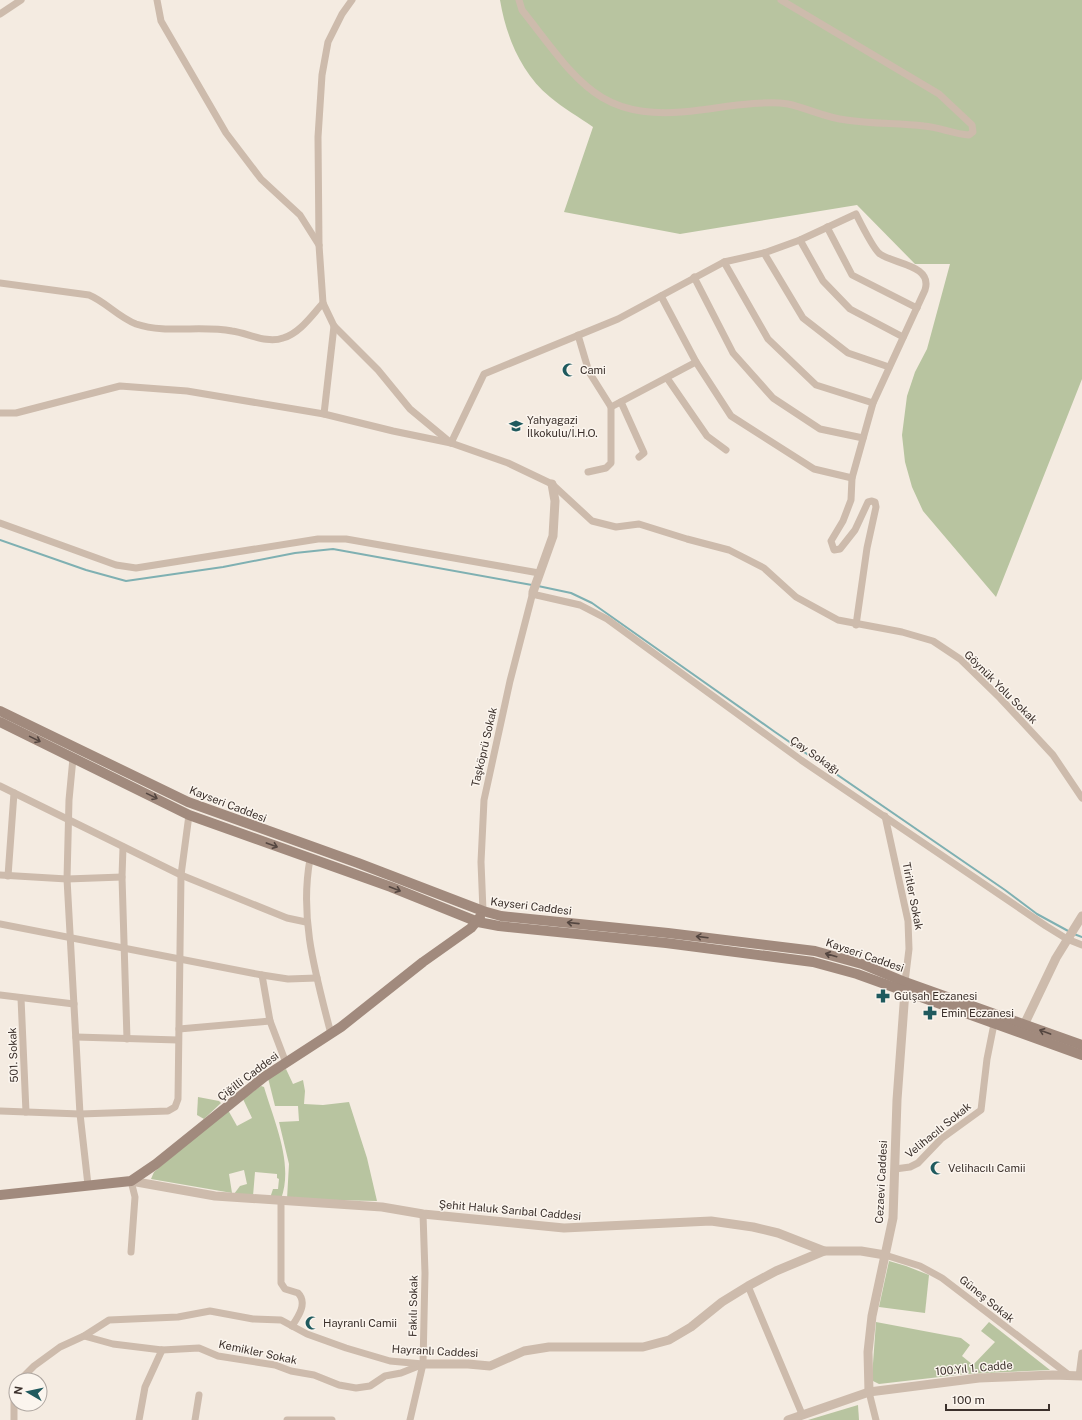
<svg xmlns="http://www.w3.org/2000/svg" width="1082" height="1420" viewBox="0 0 1082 1420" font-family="'Public Sans',sans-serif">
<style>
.green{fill:#b8c4a0}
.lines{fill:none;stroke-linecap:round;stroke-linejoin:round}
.stream{stroke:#7fb0b2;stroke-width:2}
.minor{stroke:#cdbbac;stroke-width:7}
.tertiary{stroke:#cdbbac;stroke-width:9}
.secondary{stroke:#a18a7d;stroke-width:10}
.oneway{stroke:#544640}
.labels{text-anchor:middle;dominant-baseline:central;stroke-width:3;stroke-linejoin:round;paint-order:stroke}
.poi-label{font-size:11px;fill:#3b302b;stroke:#fbf5ee;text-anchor:start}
.street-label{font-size:11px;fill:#3b302b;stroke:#fbf5ee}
</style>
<rect width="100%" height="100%" fill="#f4ebe1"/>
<g class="green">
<path d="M 500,0 L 1082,0 L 1082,379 L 996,597 L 923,511 L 912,487 L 905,462 L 902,435 L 907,396 L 915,372 L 927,349 L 950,264 L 915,264 L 857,205 L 680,234 L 564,212 L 593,127 C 579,117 563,108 550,97 C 521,73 506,36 500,0 Z"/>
<polygon points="286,1069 293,1084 303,1080 305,1091 304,1104 323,1105 349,1102 367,1158 377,1201 287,1199 289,1164 279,1122 299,1121 298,1106 275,1106 268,1078"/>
<path d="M 261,1086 L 264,1087 C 274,1121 294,1164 281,1199 L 270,1198 L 273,1189 L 278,1189 L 279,1179 L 277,1178 L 277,1174 L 255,1172 L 253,1196 L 234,1194 L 240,1186 L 247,1184 L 244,1170 L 229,1174 L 232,1193 L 151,1179 L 154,1172 L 228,1110 L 237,1126 L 252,1118 L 243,1099 Z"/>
<polygon points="198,1097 219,1101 221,1103 204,1119 197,1115"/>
<polygon points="889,1261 906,1266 929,1275 925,1313 879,1307"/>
<polygon points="876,1322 961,1338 970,1345 962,1356 973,1365 995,1342 981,1331 989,1322 1050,1370 966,1374 879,1384 873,1381 872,1377"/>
<polygon points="858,1405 859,1420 808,1420"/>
</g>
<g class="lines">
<g class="stream">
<polyline points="0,540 86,570 126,581 223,567 295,553 333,549 532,585"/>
<polyline points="538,586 571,593 592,603 775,732 1005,890 1037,914 1070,932"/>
<polyline points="1074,934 1082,937"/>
</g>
<g class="minor">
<polyline points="157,0 161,21 226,133 261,179 300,215 319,245"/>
<path d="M 352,0 L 342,14 L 328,42 L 322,75 L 318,137 L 319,245 L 323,303 L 334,326 L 378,370 L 410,409 L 451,443 L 484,374 L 618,319 L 724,262 L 764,253 L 800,240 L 856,214 C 860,222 874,250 880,254 C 894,264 933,265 925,290 L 873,403 L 852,478 L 851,500 L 843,521 L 831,541 L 834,550 L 840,549 L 855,530 L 868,502 L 872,501 L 875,502 L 876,507 L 867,548 L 856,625"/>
<path d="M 519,0 L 522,10 C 579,82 598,124 700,110 C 725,107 764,100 788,104 C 807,108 826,118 846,120 C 872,124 898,123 924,126 C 939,127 953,134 969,135 L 973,132 L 972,125 L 939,94 L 781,0"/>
<polyline points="0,14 21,0"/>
<polyline points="827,227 852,275 917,308"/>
<polyline points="800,240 823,281 850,309 903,337"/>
<polyline points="764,253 803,318 848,353 889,367"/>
<polyline points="724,262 768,339 816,385 873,403"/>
<polyline points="694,277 733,353 773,398 820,429 863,438"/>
<path d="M 0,283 L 89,295 C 106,302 118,317 136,324 C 166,334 201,325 232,331 C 248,333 267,344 283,338 C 300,333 312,315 323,303"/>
<polyline points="661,296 696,362 731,416 814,469 852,478"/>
<polyline points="578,335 589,372 611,407 696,362"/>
<polyline points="667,378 707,436 726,450"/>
<polyline points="621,402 644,453 639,457"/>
<polyline points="0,413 16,413 120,386 187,391 324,414 393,431 451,443 508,463 552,484 592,521 616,527 639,524 687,539 729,550 764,568 796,597 838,620 902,632 933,641 960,659 1000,698 1053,755 1082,798"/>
<polyline points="324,414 334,326"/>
<polyline points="588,472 606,468 611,463 611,407"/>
<polyline points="0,523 116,565 136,568 318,539 346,539 539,573"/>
<polyline points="532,594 580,605 607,619 801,760 1046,926 1067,939 1082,945"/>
<polyline points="73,758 69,800 67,879 80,1114 88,1185"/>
<polyline points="0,786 181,875 287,918 306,922"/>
<polyline points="885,816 908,921 909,949 905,982"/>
<polyline points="123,847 122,877 127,1039"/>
<path d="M 310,859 C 299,920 316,975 331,1034"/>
<polyline points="0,875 67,879 122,877"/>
<polyline points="8,876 14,793"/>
<polyline points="483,911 481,862 484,800 510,681 533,592"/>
<polyline points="0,924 262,975 288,979 317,978"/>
<polyline points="262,975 270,1021 286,1063"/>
<polyline points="0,995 74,1004"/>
<polyline points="21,998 26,1112"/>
<polyline points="179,1029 270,1021"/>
<polyline points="76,1037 178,1040"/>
<polyline points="0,1111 80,1114 168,1111 175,1107 178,1099 181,875 189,815"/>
<polyline points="895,1169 910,1167 918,1163 941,1139 981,1110 987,1059 994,1024"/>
<polyline points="131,1181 135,1197 131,1252"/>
<path d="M 281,1202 L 281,1283 L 285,1289 L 298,1293 C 308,1303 298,1317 292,1326"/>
<polyline points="885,1255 920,1266 942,1278 1069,1375"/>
<polyline points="748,1286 802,1414"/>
<polyline points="84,1336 113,1344 162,1350 199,1348 218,1356 275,1365 291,1371 314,1375 339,1385 356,1388 370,1386 385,1376 401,1373 421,1365"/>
<polyline points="1079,1376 1082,1353"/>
<polyline points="20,1380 34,1366 60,1347 84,1336 109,1320 178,1317 210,1311 253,1319 281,1320 307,1334 346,1348 390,1361 423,1364"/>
<polyline points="869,1392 876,1420"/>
<polyline points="14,1420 14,1391 16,1386"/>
<polyline points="139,1420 145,1387 162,1350"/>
<polyline points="195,1420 199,1395"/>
<polyline points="287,1420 332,1420"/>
<polyline points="410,1420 423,1364 425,1273 423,1214"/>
</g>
<g class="tertiary">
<polyline points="533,592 553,536 555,501 552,484"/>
<polyline points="1024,1025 1056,958 1082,916"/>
<polyline points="131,1181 215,1196 382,1207 423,1214 564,1228 711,1221 753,1227 778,1233 824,1251 861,1251 885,1255"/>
<polyline points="423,1364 468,1364 490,1366 524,1351 549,1347 643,1347 669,1340 691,1327 722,1302 748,1286 776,1271 824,1251"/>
<polyline points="869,1392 868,1352 872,1316 893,1218 897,1100 905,991"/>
<polyline points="788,1420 869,1392 979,1378 1053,1375 1082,1376"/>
</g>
<g class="secondary">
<polyline points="0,711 188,802 358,863 483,911 501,916 668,933 815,951 862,964 905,982 1082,1045"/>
<polyline points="0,722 189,815 391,887 478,922 499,926 666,943 813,962 857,974 1082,1055"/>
<polyline points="0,1195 131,1181 156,1164 264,1077 341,1027 423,962 471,928 480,917"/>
</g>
</g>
<defs><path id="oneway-shaft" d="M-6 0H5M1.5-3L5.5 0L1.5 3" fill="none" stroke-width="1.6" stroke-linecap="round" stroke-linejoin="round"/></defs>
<g class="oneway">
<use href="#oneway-shaft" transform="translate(35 739) rotate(26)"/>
<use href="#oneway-shaft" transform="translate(152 796) rotate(26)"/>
<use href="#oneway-shaft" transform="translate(272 845) rotate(20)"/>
<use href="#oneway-shaft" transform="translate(395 889) rotate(21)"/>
<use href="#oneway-shaft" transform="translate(573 923) rotate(-174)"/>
<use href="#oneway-shaft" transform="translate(702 937) rotate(-173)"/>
<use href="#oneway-shaft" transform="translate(831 955) rotate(-164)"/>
<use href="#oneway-shaft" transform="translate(1045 1032) rotate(-160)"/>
</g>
<defs>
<g id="mosque-bare" transform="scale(1.08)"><path d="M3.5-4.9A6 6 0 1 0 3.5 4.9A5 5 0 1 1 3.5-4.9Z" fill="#1f5a5e" stroke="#fbf5ee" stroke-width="2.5" paint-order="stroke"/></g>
<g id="school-bare" transform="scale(1.08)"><path d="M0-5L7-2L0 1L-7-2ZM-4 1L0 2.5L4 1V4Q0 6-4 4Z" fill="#1f5a5e" stroke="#fbf5ee" stroke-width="2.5" paint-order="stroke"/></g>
<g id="pharmacy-bare" transform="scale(1.08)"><path d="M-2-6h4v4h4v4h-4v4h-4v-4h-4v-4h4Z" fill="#1f5a5e" stroke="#fbf5ee" stroke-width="2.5" paint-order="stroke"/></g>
</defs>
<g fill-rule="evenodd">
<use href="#mosque-bare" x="569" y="370"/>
<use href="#school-bare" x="516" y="426"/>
<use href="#pharmacy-bare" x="883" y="996"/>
<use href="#pharmacy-bare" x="930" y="1013"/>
<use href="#mosque-bare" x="937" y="1168"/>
<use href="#mosque-bare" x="312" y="1323"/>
</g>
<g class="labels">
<g class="poi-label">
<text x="580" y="370">Cami</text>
<text x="527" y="420">Yahyagazi<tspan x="527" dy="13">İlkokulu/İ.H.O.</tspan></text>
<text x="894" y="996">Gülşah Eczanesi</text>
<text x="941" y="1013">Emin Eczanesi</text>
<text x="948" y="1168">Velihacılı Camii</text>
<text x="323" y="1323">Hayranlı Camii</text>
</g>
<g class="street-label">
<text transform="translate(1001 687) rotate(45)">Göynük Yolu Sokak</text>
<text transform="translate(484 747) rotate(-77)">Taşköprü Sokak</text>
<text transform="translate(815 755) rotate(35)">Çay Sokağı</text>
<text transform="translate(228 804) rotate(21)">Kayseri Caddesi</text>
<text transform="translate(913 896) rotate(79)">Tiritler Sokak</text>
<text transform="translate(531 906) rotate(7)">Kayseri Caddesi</text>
<text transform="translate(865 955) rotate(19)">Kayseri Caddesi</text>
<text transform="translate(13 1055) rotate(-92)">501. Sokak</text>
<text transform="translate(248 1076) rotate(-37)">Çiğilli Caddesi</text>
<text transform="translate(938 1130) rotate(-39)">Velihacılı Sokak</text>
<text transform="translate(881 1182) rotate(-87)">Cezaevi Caddesi</text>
<text transform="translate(510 1210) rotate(5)">Şehit Haluk Sarıbal Caddesi</text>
<text transform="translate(987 1299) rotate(39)">Güneş Sokak</text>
<text transform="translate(413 1306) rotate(-89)">Fakılı Sokak</text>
<text transform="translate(435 1351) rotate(3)">Hayranlı Caddesi</text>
<text transform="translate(258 1352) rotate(12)">Kemikler Sokak</text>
<text transform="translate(974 1368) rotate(-5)">100.Yıl 1. Cadde</text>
</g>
</g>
<g transform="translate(28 1392) rotate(279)"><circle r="19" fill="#fbf5ee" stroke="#aea6a0"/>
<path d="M0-3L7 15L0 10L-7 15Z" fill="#1f5a5e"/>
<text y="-6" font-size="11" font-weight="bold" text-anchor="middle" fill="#3b302b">N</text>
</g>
<path d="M946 1404v6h103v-6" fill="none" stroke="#3b302b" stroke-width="2"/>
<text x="952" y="1404" font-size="12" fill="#3b302b" stroke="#fbf5ee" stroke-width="3" paint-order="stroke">100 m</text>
</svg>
